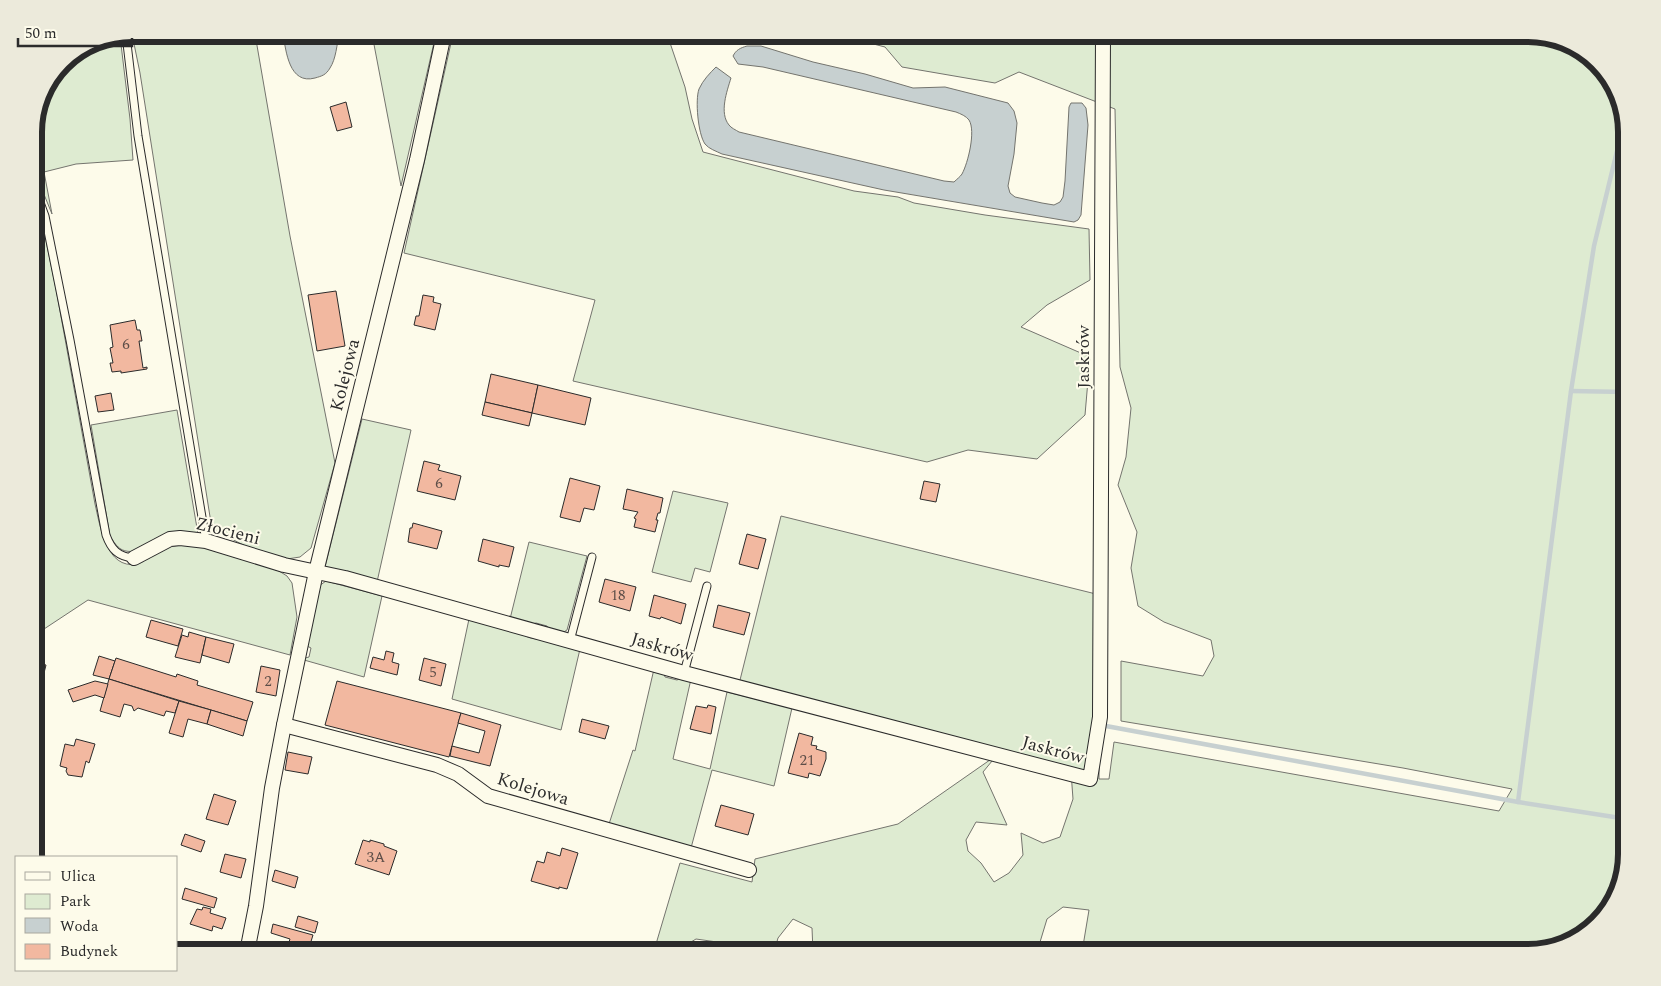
<svg xmlns="http://www.w3.org/2000/svg" width="1661" height="986" viewBox="0 0 1661 986" font-family="Spectral,serif">
<style>
.green{fill:#deebd1;stroke:#74746e;fill-rule:evenodd}
.water{fill:#c7d0d0;stroke:#74746e}
.lines{fill:none;stroke-linecap:round;stroke-linejoin:round}
.stream{stroke:#c7d0d0;stroke-width:4.5}
.building{fill:#f2b8a0;stroke:#2b2b2b}
.lane-casing{stroke:#2b2b2b;stroke-width:9}
.street-casing{stroke:#2b2b2b;stroke-width:16}
.lane{stroke:#fdfbea;stroke-width:7}
.street{stroke:#fdfbea;stroke-width:14}
.labels{text-anchor:middle;dominant-baseline:central;stroke-width:4;stroke-linejoin:round;paint-order:stroke}
.number-label{font-size:15px;fill:#5d4e48}
.street-label{font-size:18px;fill:#2b2b2b;stroke:#fdfbea}
.rim{fill:none;stroke:#2b2b2b;stroke-width:6}
</style>
<rect width="100%" height="100%" fill="#fdfbea"/>
<g class="green">
<polygon points="132,34 255,34 290,236 335,463 311,548 300,557 287,559 259,553 216,531 211,523 140,73"/>
<polygon points="372,34 436,34 401,186"/>
<polygon points="453,34 667,34 685,87 692,119 703,152 854,191 898,197 914,203 985,215 1089,229 1090,280 1047,305 1021,327 1090,357 1085,415 1037,459 968,450 927,462 573,381 595,300 404,253"/>
<path d="M 835,34 L 1528,34 L 1578,47 L 1614,83 L 1627,126 L 1627,854 L 1614,903 L 1578,939 L 1529,952 L 1082,952 L 1089,910 L 1063,907 L 1047,919 L 1037,952 L 1013,952 L 948,942 L 926,949 L 924,952 L 813,952 L 812,928 L 793,919 L 778,938 L 774,952 L 752,952 L 745,946 L 696,939 L 676,951 L 656,944 L 680,863 L 752,882 L 755,859 L 898,824 L 997,755 L 739,684 L 781,516 L 1100,595 L 1099,779 L 1109,779 L 1114,742 L 1499,811 L 1512,789 L 1403,768 L 1121,721 L 1121,661 L 1203,676 L 1214,656 L 1211,640 L 1164,622 L 1138,606 L 1131,568 L 1137,532 L 1118,485 L 1126,457 L 1131,408 L 1120,367 L 1115,109 L 1019,72 L 995,83 L 902,67 L 885,47 ZM 997,755 L 1071,772 L 1073,799 L 1060,837 L 1043,843 L 1021,833 L 1023,855 L 1009,873 L 994,882 L 981,863 L 968,851 L 966,840 L 976,822 L 1007,825 L 983,772 Z"/>
<polygon points="120,36 130,119 133,160 76,164 44,172 52,214 34,170 34,126 41,95 63,63 95,41"/>
<path d="M 34,199 L 43,226 L 56,289 L 95,504 C 100,525 106,570 137,564 C 145,562 152,554 160,550 C 170,545 183,545 194,546 C 223,547 252,561 279,571 L 287,576 L 292,583 L 297,617 L 290,655 L 88,600 L 41,631 L 34,620 Z"/>
<path d="M 177,410 L 198,534 L 138,551 C 122,553 118,549 110,536 L 91,425 Z"/>
<polygon points="362,419 411,430 377,582 325,567"/>
<polygon points="673,491 728,503 710,572 695,568 691,582 652,572"/>
<polygon points="529,542 587,556 567,630 562,633 550,630 547,626 536,623 530,625 510,619"/>
<polygon points="326,581 382,596 364,677 304,660 305,658 309,657 311,648 307,646 319,586"/>
<path d="M 469,619 L 522,633 C 530,641 539,638 549,640 C 559,643 570,646 580,649 L 561,730 L 452,699 Z"/>
<polygon points="654,669 663,671 665,677 677,680 683,677 691,679 673,759 710,769 727,692 792,708 774,786 712,770 691,848 609,824 633,750 635,751"/>
</g>
<g class="water">
<path d="M 283,34 L 339,34 C 337,44 336,59 330,68 C 326,75 322,76 315,78 C 289,85 286,51 283,34 Z"/>
<path d="M 747,46 L 761,46 L 813,62 L 865,74 L 913,88 L 945,87 L 1008,103 L 1014,111 L 1017,123 L 1014,154 L 1008,186 L 1010,193 L 1015,197 L 1042,203 L 1054,205 L 1060,202 L 1063,197 L 1065,181 L 1069,107 L 1071,103 L 1082,103 L 1086,108 L 1088,125 L 1081,215 L 1078,220 L 1074,222 L 884,190 L 722,154 C 716,151 709,149 705,144 C 698,134 695,100 699,89 C 703,80 710,73 716,67 L 731,78 C 727,91 719,113 729,125 C 731,128 736,130 739,132 L 944,181 L 954,182 C 957,179 960,177 962,174 C 968,163 976,131 969,120 C 966,116 961,114 956,112 L 763,67 L 738,64 L 733,56 C 736,50 740,48 747,46 Z"/>
</g>
<g class="lines">
<g class="stream">
<polyline points="1571,391 1627,392"/>
<polyline points="1106,726 1518,802 1627,819"/>
<polyline points="1518,802 1571,391 1594,246 1625,118"/>
</g>
</g>
<g class="building">
<polygon points="346,102 352,127 337,131 330,107"/>
<polygon points="336,291 345,346 317,351 308,295"/>
<polygon points="423,295 434,297 433,302 441,304 435,330 414,325 416,316 419,316"/>
<polygon points="135,320 137,330 140,330 142,341 139,341 143,368 147,367 147,369 121,373 121,371 112,372 110,363 113,363 110,348 113,347 110,325"/>
<polygon points="491,374 538,385 532,413 485,402"/>
<polygon points="538,385 591,398 585,425 532,413"/>
<polygon points="111,393 114,410 98,412 95,396"/>
<polygon points="485,402 532,413 529,426 482,415"/>
<polygon points="424,461 440,465 438,470 461,476 455,500 417,491"/>
<polygon points="570,478 600,486 594,510 584,508 580,522 560,517"/>
<polygon points="924,481 940,484 936,502 920,499"/>
<polygon points="627,489 663,498 660,513 658,513 656,520 658,520 655,532 634,527 636,519 634,518 638,512 623,509"/>
<polygon points="413,523 442,531 437,549 408,542 410,528 412,528"/>
<polygon points="747,534 766,539 758,569 739,564"/>
<polygon points="483,539 514,547 509,567 499,565 499,567 478,561"/>
<polygon points="605,579 636,587 630,611 599,602"/>
<polygon points="654,595 686,604 681,624 661,617 660,619 649,616"/>
<polygon points="718,605 750,613 744,635 713,627"/>
<polygon points="151,620 183,629 178,646 146,637"/>
<polygon points="189,632 206,637 200,663 175,657 182,635 188,637"/>
<polygon points="206,637 234,644 229,663 202,655"/>
<polygon points="386,651 394,653 392,662 399,664 397,675 370,668 373,657 384,660"/>
<polygon points="99,656 115,661 109,679 93,675"/>
<polygon points="116,658 176,677 177,674 198,681 197,685 253,702 247,721 109,679"/>
<polygon points="424,658 446,664 441,686 419,680"/>
<polygon points="34,662 46,665 42,681 34,678"/>
<polygon points="261,666 280,670 276,696 256,692"/>
<polygon points="109,679 179,701 175,713 166,711 164,716 138,708 134,711 132,706 124,704 120,717 100,711"/>
<polygon points="95,681 108,684 104,698 95,695 73,702 68,690"/>
<polygon points="337,681 461,713 449,757 325,725"/>
<polygon points="179,701 211,710 207,724 188,719 183,737 169,733"/>
<polygon points="708,705 716,707 711,734 690,729 696,706 707,708"/>
<polygon points="211,710 247,721 243,736 207,724"/>
<polygon points="461,713 501,725 490,766 450,756 452,746 479,753 485,731 458,723"/>
<polygon points="582,719 609,726 605,739 579,732"/>
<polygon points="799,733 813,737 811,745 817,746 816,749 826,752 826,759 820,776 809,773 808,778 788,773"/>
<polygon points="76,739 95,744 89,763 86,761 82,777 68,775 66,771 67,768 60,766 65,744 74,746"/>
<polygon points="288,752 312,757 308,774 285,770"/>
<polygon points="214,794 236,801 228,825 206,819"/>
<polygon points="721,805 754,814 748,835 715,826"/>
<polygon points="185,834 205,841 201,852 181,845"/>
<polygon points="363,840 370,842 370,840 384,844 384,846 397,851 389,875 355,864"/>
<polygon points="562,848 578,853 567,889 559,887 559,889 531,881 537,861 544,863 547,852 560,856"/>
<polygon points="225,854 246,859 241,878 220,872"/>
<polygon points="275,870 298,877 295,888 272,881"/>
<polygon points="185,888 217,898 214,908 182,899"/>
<polygon points="203,907 211,909 210,913 226,918 222,929 213,926 212,931 190,924 197,909 202,910"/>
<polygon points="298,916 318,922 315,933 295,927"/>
<polygon points="273,924 313,935 309,948 289,942 290,939 271,933"/>
<polygon points="421,943 442,949 441,952 417,952 417,947"/>
</g>
<g class="lines">
<g class="lane-casing">
<g id="lane">
<polyline points="126,35 138,136 206,541"/>
<path d="M 34,186 L 45,216 L 70,340 L 106,535 C 111,549 118,557 134,558"/>
<polyline points="570,641 592,557"/>
<polyline points="684,673 707,586"/>
</g>
</g>
<g class="street-casing">
<g id="street">
<polyline points="134,558 170,539 180,538 206,541 284,565 345,578 684,673 1090,779 1100,717 1103,34"/>
<polyline points="284,725 437,765 458,774 488,796 749,870"/>
<polyline points="247,952 256,906 272,788 284,725 316,572 417,160 444,34"/>
</g>
</g>
<use href="#lane" class="lane"/>
<use href="#street" class="street"/>
</g>
<g class="labels">
<g class="number-label">
<text x="126" y="344">6</text>
<text x="439" y="483">6</text>
<text x="618" y="595">18</text>
<text x="433" y="672">5</text>
<text x="268" y="681">2</text>
<text x="807" y="760">21</text>
<text x="376" y="857">3A</text>
</g>
<g class="street-label">
<text transform="translate(1083 357) rotate(-90)">Jaskrów</text>
<text transform="translate(345 375) rotate(-76)">Kolejowa</text>
<text transform="translate(228 531) rotate(14)">Złocieni</text>
<text transform="translate(662 647) rotate(16)">Jaskrów</text>
<text transform="translate(1053 750) rotate(15)">Jaskrów</text>
<text transform="translate(533 789) rotate(17)">Kolejowa</text>
</g>
</g>
<path d="M0 0H1661V986H0ZM132 42H1528A90 90 0 0 1 1618 132V854A90 90 0 0 1 1528 944H132A90 90 0 0 1 42 854V132A90 90 0 0 1 132 42Z" fill="#eceadb" fill-rule="evenodd"/>
<path class="rim" d="M132 42H1528A90 90 0 0 1 1618 132V854A90 90 0 0 1 1528 944H132A90 90 0 0 1 42 854V132A90 90 0 0 1 132 42Z"/>
<rect x="15" y="856" width="162" height="115" fill="#fdfbea" stroke="#a9a89e"/>
<rect x="25" y="872" width="25" height="8" fill="#fdfbea" stroke="#a9a89e"/>
<text x="60" y="881" font-size="15" fill="#2b2b2b">Ulica</text>
<rect x="25" y="894" width="25" height="15" fill="#deebd1" stroke="#a9a89e"/>
<text x="60" y="906" font-size="15" fill="#2b2b2b">Park</text>
<rect x="25" y="918" width="25" height="15" fill="#c7d0d0" stroke="#a9a89e"/>
<text x="60" y="931" font-size="15" fill="#2b2b2b">Woda</text>
<rect x="25" y="944" width="25" height="15" fill="#f2b8a0" stroke="#a9a89e"/>
<text x="60" y="956" font-size="15" fill="#2b2b2b">Budynek</text>
<path d="M18 38v8h114v-8" fill="none" stroke="#2b2b2b" stroke-width="2.5"/>
<text x="25" y="38" font-size="15" fill="#2b2b2b" stroke="#fdfbea" stroke-width="4" paint-order="stroke">50 m</text>
</svg>
